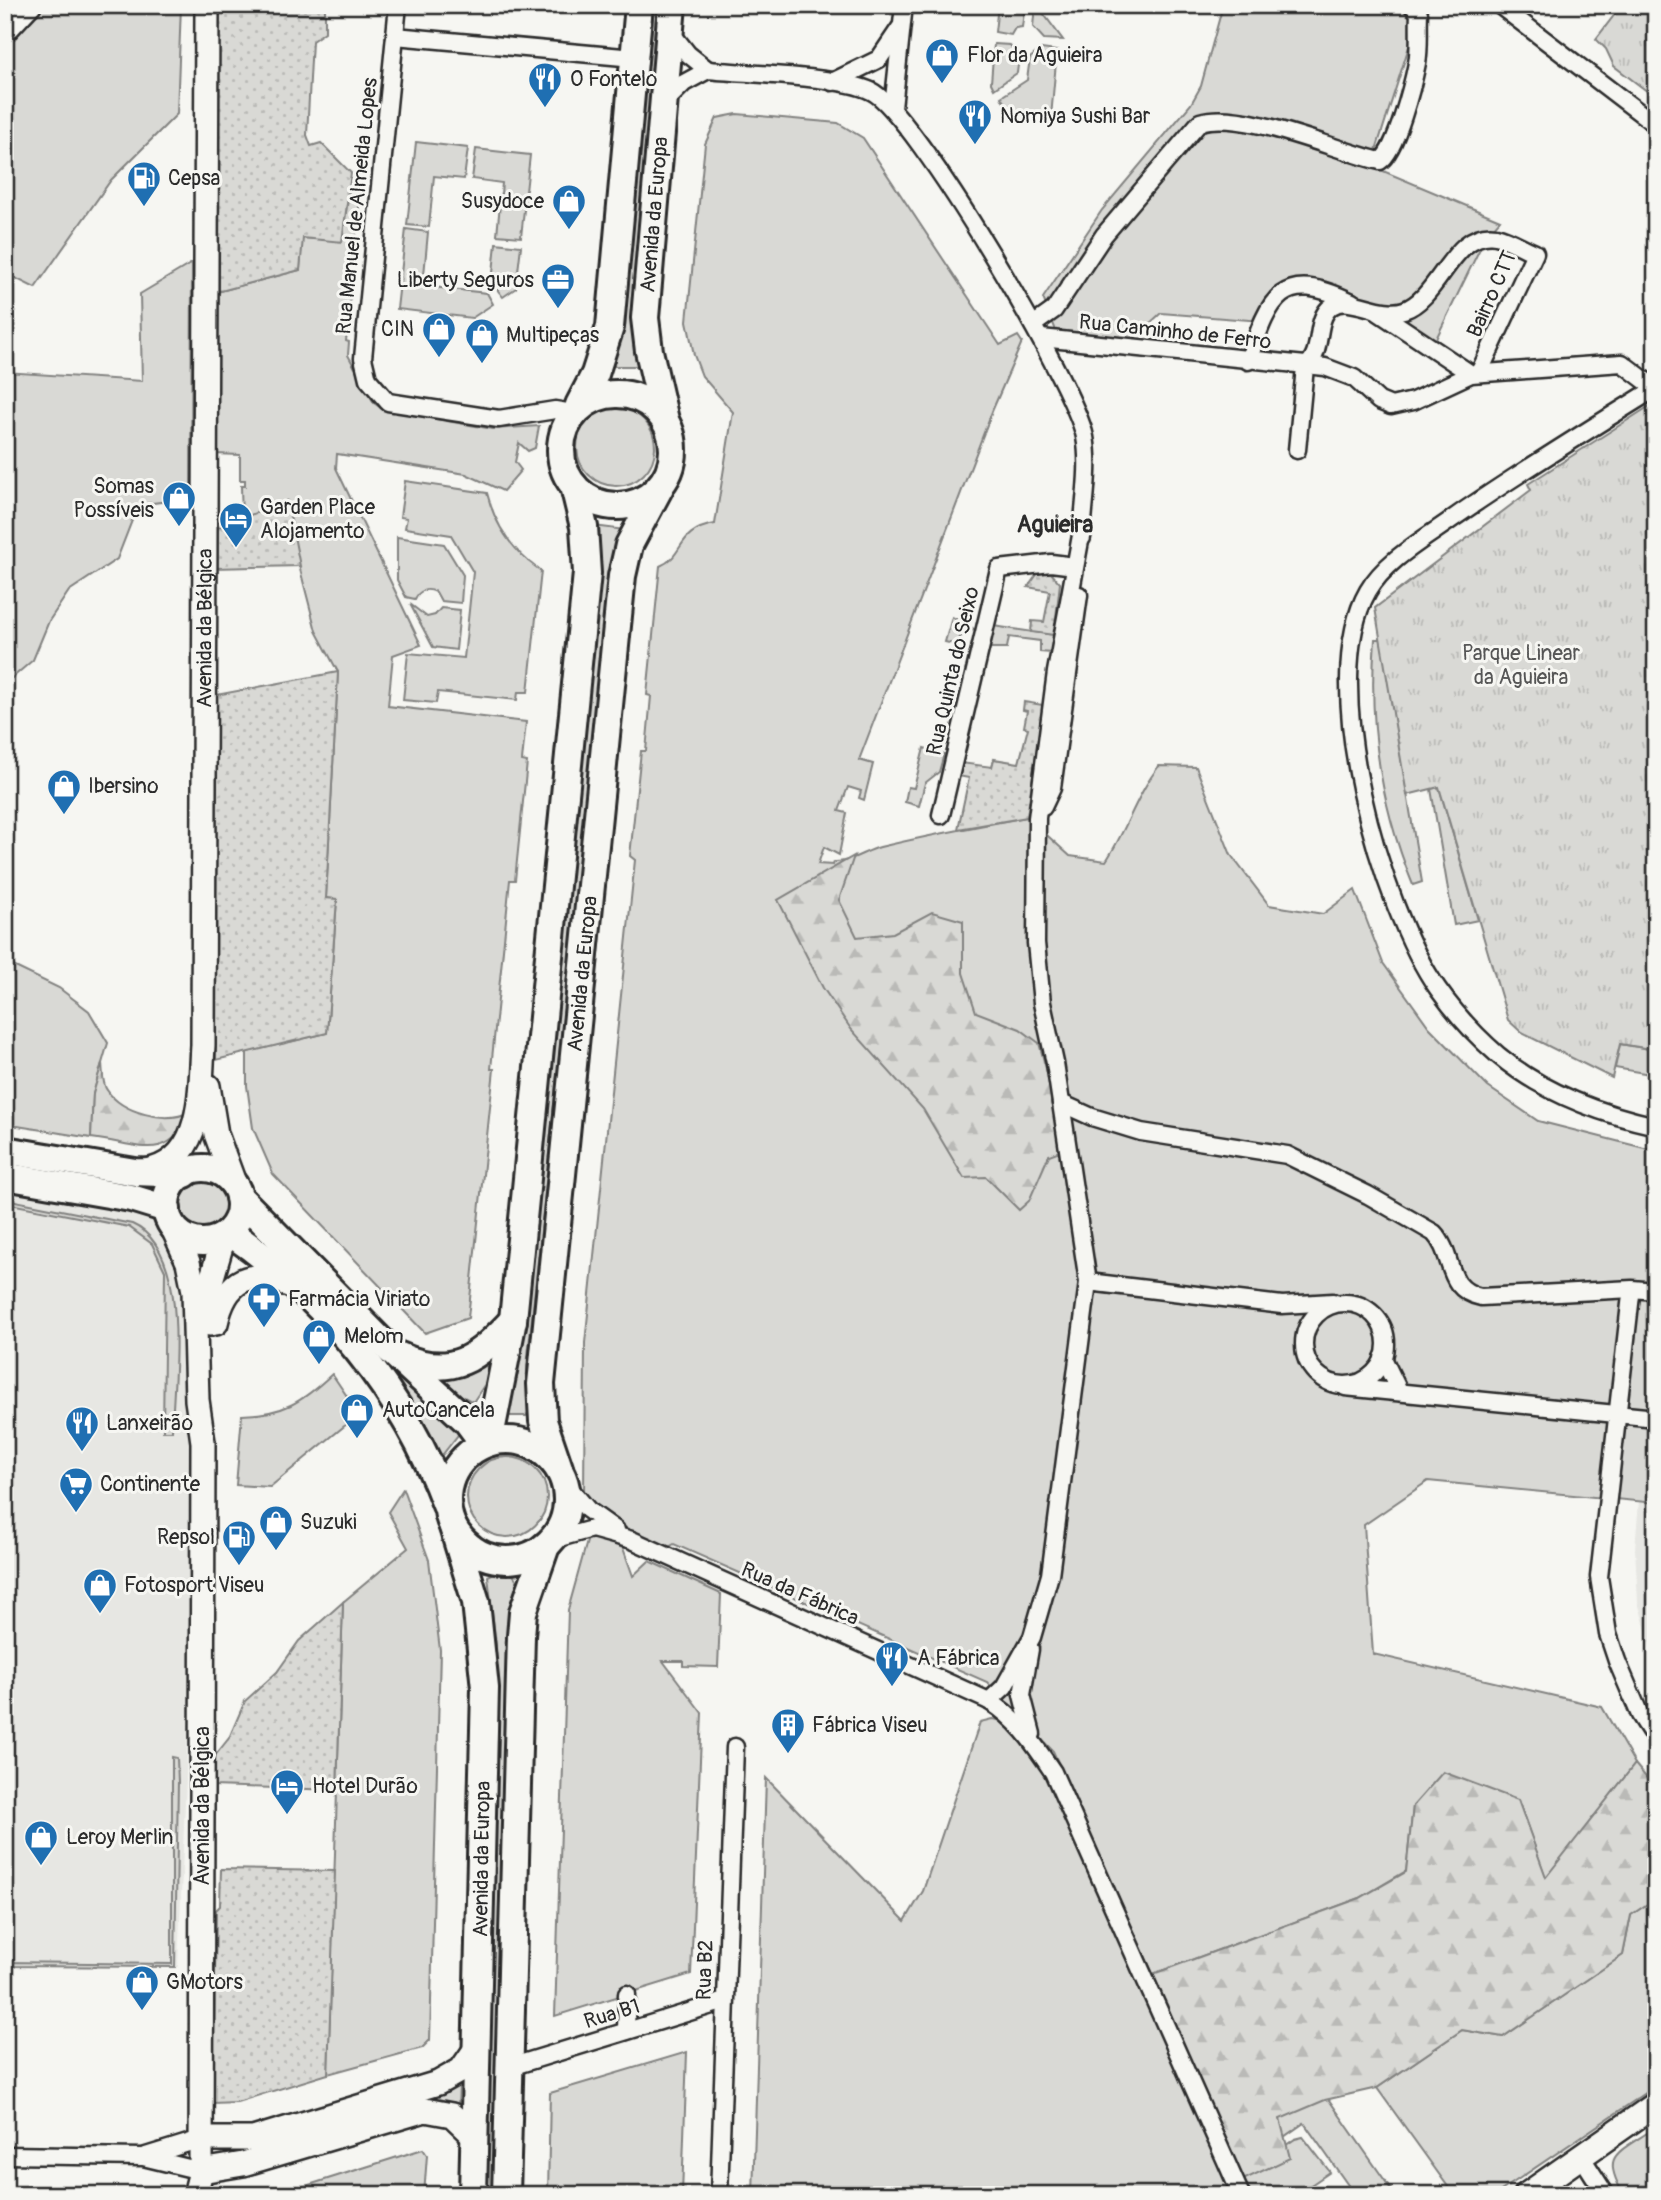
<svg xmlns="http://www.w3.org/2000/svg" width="1661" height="2200" viewBox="0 0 1661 2200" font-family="Pangolin,sans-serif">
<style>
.built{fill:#e7e7e3}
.grass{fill:#d9d9d5;stroke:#828280;stroke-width:2}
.forest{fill:url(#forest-firs);stroke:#828280;stroke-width:2}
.park{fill:url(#park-tufts);stroke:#828280;stroke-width:2}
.garden{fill:url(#garden-dots);stroke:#828280;stroke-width:2}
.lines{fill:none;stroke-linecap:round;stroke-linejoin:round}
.street-casing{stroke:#2b2b2b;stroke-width:21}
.secondary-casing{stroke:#2b2b2b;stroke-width:28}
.primary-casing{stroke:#2b2b2b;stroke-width:32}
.street{stroke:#f6f6f2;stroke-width:16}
.secondary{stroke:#f6f6f2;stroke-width:23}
.primary{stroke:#f6f6f2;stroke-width:26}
.labels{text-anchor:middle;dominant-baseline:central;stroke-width:6;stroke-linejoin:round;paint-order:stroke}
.poi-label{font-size:21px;fill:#2b2b2b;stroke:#f6f6f2;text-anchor:start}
.street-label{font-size:21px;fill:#2b2b2b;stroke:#f6f6f2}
.park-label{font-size:21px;fill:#565656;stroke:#f6f6f2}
.neighbourhood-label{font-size:23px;font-weight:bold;fill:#2b2b2b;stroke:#f6f6f2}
</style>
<defs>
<pattern id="forest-firs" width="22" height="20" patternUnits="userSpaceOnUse" patternTransform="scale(1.75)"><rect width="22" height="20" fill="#d9d9d5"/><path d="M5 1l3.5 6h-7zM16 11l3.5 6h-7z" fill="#babab7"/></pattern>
<pattern id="park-tufts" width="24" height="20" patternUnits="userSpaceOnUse" patternTransform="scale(1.75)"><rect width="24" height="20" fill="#d9d9d5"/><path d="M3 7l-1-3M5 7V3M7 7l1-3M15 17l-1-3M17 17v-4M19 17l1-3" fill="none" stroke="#babab7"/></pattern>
<pattern id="garden-dots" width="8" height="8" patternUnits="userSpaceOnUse" patternTransform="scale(1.75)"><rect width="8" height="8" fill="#d9d9d5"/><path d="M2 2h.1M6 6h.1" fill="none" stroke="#babab7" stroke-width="1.8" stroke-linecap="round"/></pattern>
</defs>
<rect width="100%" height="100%" fill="#f6f6f2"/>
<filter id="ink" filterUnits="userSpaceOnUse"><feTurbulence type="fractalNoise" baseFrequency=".0143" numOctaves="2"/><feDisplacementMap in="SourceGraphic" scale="14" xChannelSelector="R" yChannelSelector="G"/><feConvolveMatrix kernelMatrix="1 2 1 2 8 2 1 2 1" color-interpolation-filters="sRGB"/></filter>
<g filter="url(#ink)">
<g class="built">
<polygon points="5,1181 127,1204 161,1223 184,1263 193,1320 192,1638 178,1967 5,1966"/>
<polygon points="1639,1501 1656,1503 1656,1666 1638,1602 1635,1549"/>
</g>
<g class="grass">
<polygon points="5,5 181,5 177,114 111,180 35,288 5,273"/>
<polygon points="654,5 664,5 642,366 614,366 611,365 626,290"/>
<polygon points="998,5 1025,5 1022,27 1015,28 1011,35 995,32"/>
<polygon points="1035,5 1037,5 1063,40 1044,39 1033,27"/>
<polygon points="1223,5 1402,5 1418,18 1371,166 1500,220 1486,236 1435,341 1300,287 1262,321 1161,313 1134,338 1109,339 1057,333 1043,298 1102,210 1191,104 1201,86"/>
<polygon points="994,44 1010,45 1019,57 1017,73 994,89 991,83"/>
<polygon points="1041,49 1057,51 1051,117 1010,113 1001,97 1027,80 1030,58"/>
<path d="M 737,114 L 838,123 L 863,138 L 1000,345 L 1018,336 L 1022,342 L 993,409 L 859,760 L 873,764 L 864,800 L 859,798 L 861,791 L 848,787 L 839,811 L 847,813 L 839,855 L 824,847 L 818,864 L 833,865 L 834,862 C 849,863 865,851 880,847 C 929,835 978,826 1027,817 L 1070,856 L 1106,861 C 1127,830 1136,795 1159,766 L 1196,767 L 1231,855 L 1269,905 L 1323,914 L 1355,890 L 1383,963 L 1429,1027 L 1488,1087 L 1538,1121 L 1656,1151 L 1656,1503 L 1428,1481 L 1364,1525 L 1373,1654 L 1602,1707 L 1635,1764 L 1546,1878 L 1518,1800 L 1413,1806 L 1406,1871 L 1360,1898 L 1153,1974 L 1053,1751 L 987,1682 L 674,1544 L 667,1548 L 604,1517 L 584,1497 L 585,1343 L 635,860 L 630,856 L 641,751 L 646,751 L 651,696 L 647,695 L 660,566 C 685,556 676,530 715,524 L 733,412 L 702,376 L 694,355 L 687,321 L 705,144 L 717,118 Z"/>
<polygon points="416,142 468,148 464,179 434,176 429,227 407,225"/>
<polygon points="476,149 530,155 521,237 497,235 502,183 472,179"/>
<polygon points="350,185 361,186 346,341 349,342 348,355 374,403 384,410 493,429 539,426 535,448 528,451 519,443 515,462 521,470 503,491 466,474 337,454 336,468 421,645 393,655 388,706 526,722 522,761 527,762 515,880 510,880 491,1069 494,1069 468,1318 425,1333 273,1174 253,1128 247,1086 247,1052 327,1033 337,900 326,898 338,672 316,631 293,542 287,501 242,519 241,486 245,486 245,480 240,480 240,455 215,454 217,292 300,270 302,238 342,241"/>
<polygon points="406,229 428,232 423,286 487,293 493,304 472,318 397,309"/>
<polygon points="496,243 521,246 516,288 503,297 492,283"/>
<polygon points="192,263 191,498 138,505 117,559 69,591 49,621 33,660 5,684 5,372 142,381 140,294"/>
<circle cx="616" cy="447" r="39"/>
<path d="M 405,481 L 487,493 C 495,525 513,552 541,571 L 528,692 L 518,692 L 517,700 L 438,692 L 436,703 L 403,700 L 408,653 L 464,658 L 473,572 L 451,535 L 405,528 L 407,518 L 400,517 Z"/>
<polygon points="594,526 625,530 611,563 607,592 527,1366 528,1413 526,1416 500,1416"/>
<path d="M 397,537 L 444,544 L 463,575 L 461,603 L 441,601 L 436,592 C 427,588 419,590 415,599 L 406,597 L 397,580 Z"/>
<polygon points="410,604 427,617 435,615 441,608 460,610 456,650 433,647"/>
<polygon points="952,617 974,629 960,637 958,645 945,642"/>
<polygon points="993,626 1054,635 1051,653 1040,652 1040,641 1009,637 1007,648 987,648"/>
<path d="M 1375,639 L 1381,639 L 1422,882 L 1413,885 C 1380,805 1368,725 1375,639 Z"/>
<polygon points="924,748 944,754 939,772 925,783 919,806 905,802 908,787 914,788"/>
<polygon points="1439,787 1478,920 1454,925 1431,789"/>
<polygon points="5,962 59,988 89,1011 108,1043 93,1094 91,1138 5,1124"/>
<polygon points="1620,1044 1656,1050 1656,1075 1615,1068"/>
<circle cx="203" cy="1205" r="23"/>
<path d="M 5,1199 L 132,1224 C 192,1250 173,1376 172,1431 L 163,1431 L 165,1271 L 152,1244 L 129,1227 L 5,1203 Z"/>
<polygon points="257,1228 398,1374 461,1431 443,1454 439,1456 252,1235"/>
<polygon points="485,1363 488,1364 487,1381 473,1402 451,1390 443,1379"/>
<path d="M 332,1374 L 359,1414 L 270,1487 L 236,1485 L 242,1415 C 283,1414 301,1403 332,1374 Z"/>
<circle cx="507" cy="1497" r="40"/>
<polygon points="403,1489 429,1560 440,1650 430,2040 422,2048 328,2074 343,1602 408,1548 388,1512"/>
<polygon points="589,1534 623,1548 633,1576 649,1561 721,1594 718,1667 683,1666 683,1661 663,1661 702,1713 691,1974 555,2016 568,1610"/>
<polygon points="494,1573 513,1575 517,1580 511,1611 507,1680 492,2195 480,2195 496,1645 488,1576"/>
<path d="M 992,1719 C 1018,1719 1049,1779 1061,1800 L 1215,2157 L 1313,2077 L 1395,2195 L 1355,2195 L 1304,2123 L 1258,2155 L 1260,2143 L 1221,2170 L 1228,2185 L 1295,2139 L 1303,2137 L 1330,2172 L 1296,2195 L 753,2195 L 766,1778 L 905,1921 L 923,1891 L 980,1722 Z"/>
<polygon points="172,1757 177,1758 178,1782 175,1967 5,1966 5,1962 172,1964"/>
<polygon points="1656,1898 1656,2086 1495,2195 1454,2195 1377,2088 1462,2030 1503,2037 1623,1955 1631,1915"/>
<polygon points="687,2052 682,2195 548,2195 550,2093"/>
<polygon points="455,2086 459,2086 458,2108 248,2154 246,2148"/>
<path d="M 1647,2133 L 1656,2145 L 1656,2183 L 1644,2192 L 1645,2195 L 1624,2195 C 1601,2157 1615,2154 1647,2133 Z"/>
<polygon points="423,2149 427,2155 424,2195 277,2195"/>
</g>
<g class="forest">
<polygon points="854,856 839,900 857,937 893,933 932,912 963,921 963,973 976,1012 1020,1029 1039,1043 1068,1148 1049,1155 1029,1201 1019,1210 986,1177 964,1178 923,1109 851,1029 823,988 778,900"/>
<path d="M 102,1063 C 103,1071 102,1084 107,1090 C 122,1113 166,1124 190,1112 C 169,1167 134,1142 91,1138 L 93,1094 Z"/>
<polygon points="1635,1764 1656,1789 1656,1898 1631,1915 1623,1955 1503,2037 1462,2030 1377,2088 1325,2100 1280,2119 1290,2158 1241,2181 1153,1974 1360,1898 1406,1872 1413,1806 1443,1772 1518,1800 1546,1877"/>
</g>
<g class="park">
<polygon points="1622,5 1650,5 1656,10 1656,98 1614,66 1606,49 1596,39"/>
<polygon points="1656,402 1656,1050 1620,1044 1612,1078 1522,1033 1508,1020 1439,787 1407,795 1375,608 1531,490 1528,484"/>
</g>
<g class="garden">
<polygon points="216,5 325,5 325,32 312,41 307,135 311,146 321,143 351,173 342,242 303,238 300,270 217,292"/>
<polygon points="287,501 300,566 215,568 216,528"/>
<polygon points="1038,573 1051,573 1060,583 1054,635 1031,632 1032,621 1044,622 1050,591 1028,587"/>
<polygon points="338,672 326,898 337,899 327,1033 216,1060 216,695"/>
<polygon points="1024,702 1043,705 1027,817 958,829 969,778 958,776 961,763 992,767 994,759 1019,763 1028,728 1024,727 1027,711 1023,710"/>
<polygon points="343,1602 337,1790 213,1786 214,1757 229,1738 245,1701 277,1672 299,1641"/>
<polygon points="221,1869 335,1871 328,2074 237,2102 213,2103 216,1910 220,1906"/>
</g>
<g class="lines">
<g class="street-casing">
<g id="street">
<polyline points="398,5 363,358 368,379 388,402 499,419 555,410 573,413"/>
<polyline points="1499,5 1656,125"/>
<polyline points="5,35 33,5"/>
<polyline points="395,36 634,58"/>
<path d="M 708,70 C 746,74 841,76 871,91 C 914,111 1075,385 1085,437 C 1091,469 1083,506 1082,538"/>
<polyline points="832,82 879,59 900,28"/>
<polyline points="665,102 684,83 708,70 688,54 669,30"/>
<polyline points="893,108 904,5"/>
<polyline points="1378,312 1471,374"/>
<path d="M 1033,325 L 1054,310 L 1104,235 L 1200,122 C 1243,109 1333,150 1380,161 C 1396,152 1413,83 1417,63 C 1420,48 1418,29 1419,13 L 1412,5"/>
<polyline points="1041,338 1325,367 1354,378 1379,401 1391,406 1413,401 1471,374 1622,363 1655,388"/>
<path d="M 1248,361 C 1270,298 1280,267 1352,302"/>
<path d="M 1305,367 C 1325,353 1313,319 1332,306 C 1349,294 1380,318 1404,310 C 1440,298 1453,229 1496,236 C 1509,239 1523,248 1535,253 L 1479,373"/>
<path d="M 1656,388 C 1587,431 1518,473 1452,519 C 1423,540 1386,560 1368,591 C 1316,681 1381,908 1438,989 C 1455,1013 1476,1036 1498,1055 C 1542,1092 1601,1114 1656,1126"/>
<polyline points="1297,450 1305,367"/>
<polyline points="1043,807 1052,788 1079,595"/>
<polyline points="941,815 999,569 1051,563 1075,566"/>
<path d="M 1061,1103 L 1092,1117 L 1141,1132 L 1287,1155 L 1368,1195 L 1434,1233 C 1455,1255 1444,1289 1481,1297 L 1632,1289 L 1656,1291"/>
<polyline points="1088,1282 1282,1305 1333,1302"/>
<polyline points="1631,1295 1599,1577 1608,1634 1617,1661 1640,1715 1656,1740"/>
<circle cx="1345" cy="1344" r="41"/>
<polyline points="1383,1358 1399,1391"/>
<polyline points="1345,1387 1656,1418"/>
<polyline points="566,1484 588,1510 616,1530"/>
<path d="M 552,1540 L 592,1529 L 632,1540 L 989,1701 C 1018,1719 1034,1744 1053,1772 L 1241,2195"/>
<polyline points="1030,1649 1022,1695 1032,1734"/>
<polyline points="989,1701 1004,1687 1032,1637 1050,1575 1088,1282 1055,1063 1042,1003 1036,943 1037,818 1056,672 1082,530"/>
<polyline points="626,2031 627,1994"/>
<polyline points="510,2067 725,2001"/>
<polyline points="5,2155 143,2157 201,2171"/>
<polyline points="146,2156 201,2139"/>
<polyline points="1581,2156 1606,2195"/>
<polyline points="719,2195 735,1747"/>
</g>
</g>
<g class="secondary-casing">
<g id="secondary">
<polyline points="208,1086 216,1134 237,1191"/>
<path id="s1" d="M 145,1171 C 204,1162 200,1091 203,1045 L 207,5"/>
<polyline points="172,1226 188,1262 194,1291 197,1400 203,1442 201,2171 195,2195"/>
<path d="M 216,1323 C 226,1278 252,1266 293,1287"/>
<polyline points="210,1324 211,1281 224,1236"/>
<polyline points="201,2139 253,2139 438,2083 461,2070 477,2047"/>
<polyline points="201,2171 243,2164 425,2110 452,2115 475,2137"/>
<polyline points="1526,2195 1656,2104"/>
</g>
</g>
<g class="primary-casing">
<g id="primary">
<circle cx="617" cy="450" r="56"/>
<polyline points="579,405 595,374 610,327 639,5"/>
<path id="s2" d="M 665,420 L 649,351 L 645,318 L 672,5"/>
<polyline points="5,1150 135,1172 185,1174"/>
<circle cx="203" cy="1205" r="37"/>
<polyline points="5,1176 131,1198 167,1209"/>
<polyline points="239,1197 391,1351 467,1421 484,1444"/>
<path d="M 229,1232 C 326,1298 405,1394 446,1505"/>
<path d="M 400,1356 C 453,1380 478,1357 513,1320"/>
<circle cx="507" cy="1500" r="60"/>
<polyline points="489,1442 513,1320 587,573 584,527 574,486"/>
<path id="s3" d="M 559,1468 L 543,1421 L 541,1384 L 622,576 L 629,545 L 660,487"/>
<polyline points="453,1527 476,1602 485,1688 473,2195"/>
<polyline points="506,2195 521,1636 523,1612 546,1546"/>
</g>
</g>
<use href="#street" class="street"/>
<use href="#secondary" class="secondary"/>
<use href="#primary" class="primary"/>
</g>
</g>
<defs>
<g id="shop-pin" transform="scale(1.75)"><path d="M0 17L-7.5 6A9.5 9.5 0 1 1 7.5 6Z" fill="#1f6fb2" stroke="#f6f6f2"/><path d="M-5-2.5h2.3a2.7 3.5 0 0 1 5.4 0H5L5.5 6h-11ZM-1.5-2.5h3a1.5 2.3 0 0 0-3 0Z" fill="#fff"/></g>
<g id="restaurant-pin" transform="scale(1.75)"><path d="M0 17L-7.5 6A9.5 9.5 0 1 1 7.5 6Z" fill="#1f6fb2" stroke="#f6f6f2"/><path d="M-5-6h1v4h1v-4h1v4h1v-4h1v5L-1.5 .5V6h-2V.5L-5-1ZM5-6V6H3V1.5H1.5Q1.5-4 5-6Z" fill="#fff"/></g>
<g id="fuel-pin" transform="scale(1.75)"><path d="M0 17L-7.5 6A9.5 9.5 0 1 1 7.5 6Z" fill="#1f6fb2" stroke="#f6f6f2"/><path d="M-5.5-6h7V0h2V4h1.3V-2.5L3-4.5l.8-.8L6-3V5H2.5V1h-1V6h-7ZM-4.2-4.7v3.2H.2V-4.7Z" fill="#fff"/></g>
<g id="office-pin" transform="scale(1.75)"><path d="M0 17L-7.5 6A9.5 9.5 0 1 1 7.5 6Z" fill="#1f6fb2" stroke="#f6f6f2"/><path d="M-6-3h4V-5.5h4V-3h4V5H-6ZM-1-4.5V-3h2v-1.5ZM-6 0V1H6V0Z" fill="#fff"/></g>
<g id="hotel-pin" transform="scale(1.75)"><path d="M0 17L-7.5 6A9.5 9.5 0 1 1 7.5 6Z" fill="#1f6fb2" stroke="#f6f6f2"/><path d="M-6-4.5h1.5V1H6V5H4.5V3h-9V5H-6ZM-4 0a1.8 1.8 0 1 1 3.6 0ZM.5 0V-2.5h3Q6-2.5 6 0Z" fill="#fff"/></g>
<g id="pharmacy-pin" transform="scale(1.75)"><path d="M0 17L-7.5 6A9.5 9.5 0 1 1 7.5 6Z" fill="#1f6fb2" stroke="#f6f6f2"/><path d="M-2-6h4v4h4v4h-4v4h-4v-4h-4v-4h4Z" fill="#fff"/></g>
<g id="supermarket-pin" transform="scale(1.75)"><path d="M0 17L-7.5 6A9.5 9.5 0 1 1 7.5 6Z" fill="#1f6fb2" stroke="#f6f6f2"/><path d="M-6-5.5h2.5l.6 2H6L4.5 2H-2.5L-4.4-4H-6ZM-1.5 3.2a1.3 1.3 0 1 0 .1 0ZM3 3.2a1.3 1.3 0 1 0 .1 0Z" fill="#fff"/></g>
<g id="building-pin" transform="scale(1.75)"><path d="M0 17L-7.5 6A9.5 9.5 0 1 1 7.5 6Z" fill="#1f6fb2" stroke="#f6f6f2"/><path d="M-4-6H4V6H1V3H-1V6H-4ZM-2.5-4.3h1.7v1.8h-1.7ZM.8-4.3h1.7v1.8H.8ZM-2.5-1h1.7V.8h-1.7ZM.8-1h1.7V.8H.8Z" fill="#fff"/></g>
</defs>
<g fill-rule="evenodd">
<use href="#shop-pin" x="942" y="55"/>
<use href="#restaurant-pin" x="545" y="79"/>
<use href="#restaurant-pin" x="975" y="116"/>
<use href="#fuel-pin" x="144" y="178"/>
<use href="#shop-pin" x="569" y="201"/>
<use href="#office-pin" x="558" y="280"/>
<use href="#shop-pin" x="439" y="329"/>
<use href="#shop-pin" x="482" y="335"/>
<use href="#shop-pin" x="179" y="498"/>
<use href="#hotel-pin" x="236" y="519"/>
<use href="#shop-pin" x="64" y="786"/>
<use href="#pharmacy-pin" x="264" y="1299"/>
<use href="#shop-pin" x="319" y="1336"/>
<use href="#shop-pin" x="357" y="1410"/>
<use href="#restaurant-pin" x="82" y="1423"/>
<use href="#supermarket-pin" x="76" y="1484"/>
<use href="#shop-pin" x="276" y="1522"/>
<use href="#fuel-pin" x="239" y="1537"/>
<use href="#shop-pin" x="100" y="1585"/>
<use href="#restaurant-pin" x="892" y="1658"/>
<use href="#building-pin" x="788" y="1725"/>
<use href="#hotel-pin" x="287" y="1786"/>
<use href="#shop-pin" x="41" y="1837"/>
<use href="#shop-pin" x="142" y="1982"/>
</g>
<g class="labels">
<g class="poi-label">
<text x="967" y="55">Flor da Aguieira</text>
<text x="570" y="79">O Fontelo</text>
<text x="1000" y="116">Nomiya Sushi Bar</text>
<text x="168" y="178">Cepsa</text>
<text x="544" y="201" text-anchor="end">Susydoce</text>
<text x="534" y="280" text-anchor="end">Liberty Seguros</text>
<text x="414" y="329" text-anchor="end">CIN</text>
<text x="506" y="335">Multipeças</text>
<text x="154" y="486" text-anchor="end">Somas<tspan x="154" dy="24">Possíveis</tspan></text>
<text x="260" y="507">Garden Place<tspan x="260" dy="24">Alojamento</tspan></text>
<text x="88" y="786">Ibersino</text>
<text x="288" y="1299">Farmácia Viriato</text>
<text x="344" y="1336">Melom</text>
<text x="382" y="1410">AutoCancela</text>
<text x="106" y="1423">Lanxeirão</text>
<text x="100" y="1484">Continente</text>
<text x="300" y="1522">Suzuki</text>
<text x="215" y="1537" text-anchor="end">Repsol</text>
<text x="124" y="1585">Fotosport Viseu</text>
<text x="917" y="1658">A Fábrica</text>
<text x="812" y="1725">Fábrica Viseu</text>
<text x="312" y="1786">Hotel Durão</text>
<text x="66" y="1837">Leroy Merlin</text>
<text x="166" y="1982">GMotors</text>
</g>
<g class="street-label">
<text transform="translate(357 206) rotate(-84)">Rua Manuel de Almeida Lopes</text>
<text stroke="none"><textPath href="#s2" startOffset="208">Avenida da Europa</textPath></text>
<text transform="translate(1492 294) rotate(-66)">Bairro CTT</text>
<text transform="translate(1175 332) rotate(6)">Rua Caminho de Ferro</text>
<text stroke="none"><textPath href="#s1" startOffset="569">Avenida da Bélgica</textPath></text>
<text transform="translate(953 671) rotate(-77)">Rua Quinta do Seixo</text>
<text stroke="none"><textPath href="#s3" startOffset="499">Avenida da Europa</textPath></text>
<text transform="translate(800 1594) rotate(24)">Rua da Fábrica</text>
<text transform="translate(202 1806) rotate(-90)">Avenida da Bélgica</text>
<text transform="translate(482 1859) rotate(-89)">Avenida da Europa</text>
<text transform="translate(705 1970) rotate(-88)">Rua B2</text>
<text transform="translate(612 2014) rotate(-17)">Rua B1</text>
</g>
<g class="park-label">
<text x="1521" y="653">Parque Linear<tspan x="1521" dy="24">da Aguieira</tspan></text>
</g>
<g class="neighbourhood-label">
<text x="1055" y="524">Aguieira</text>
</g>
</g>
<rect width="1661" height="2200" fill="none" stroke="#f6f6f2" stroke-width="28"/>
<rect x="14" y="14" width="1633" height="2172" fill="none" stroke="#2b2b2b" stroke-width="2.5" filter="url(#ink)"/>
</svg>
